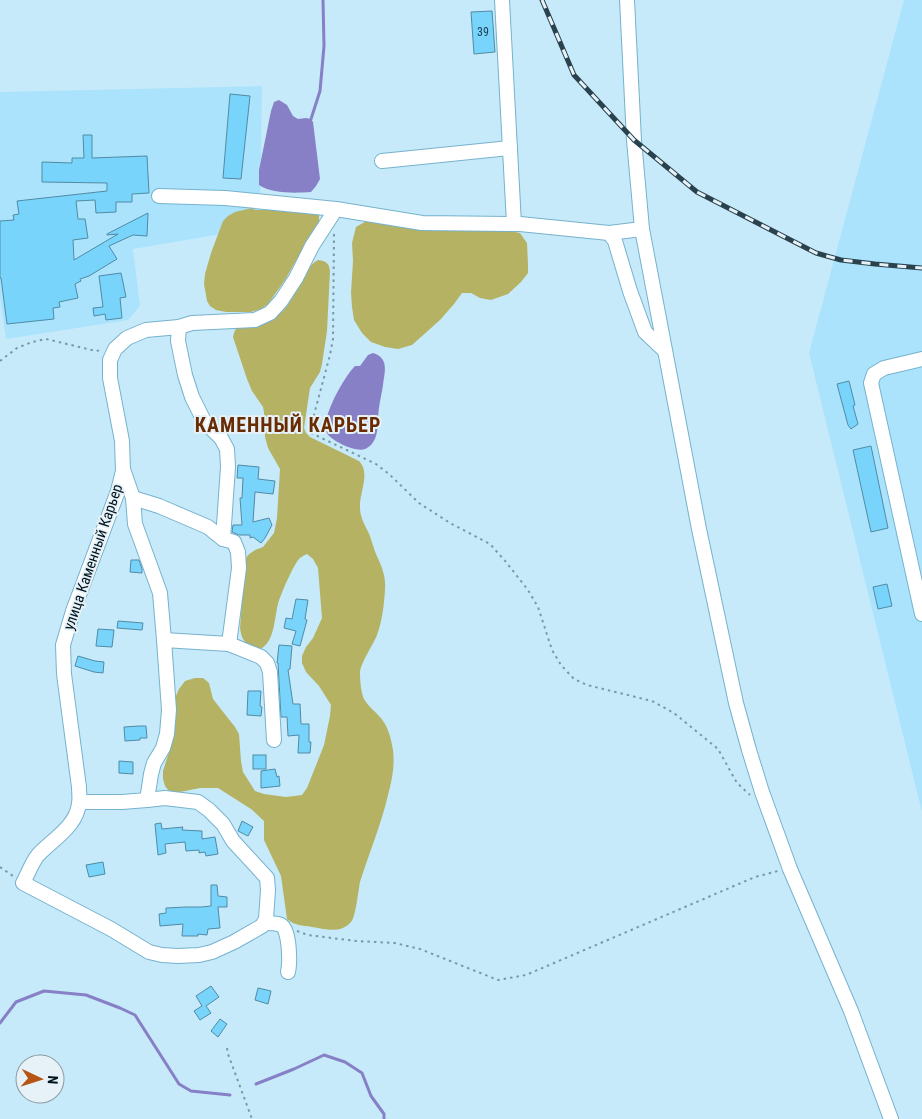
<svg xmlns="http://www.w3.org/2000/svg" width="922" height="1119" viewBox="0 0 922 1119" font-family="'Roboto Condensed',sans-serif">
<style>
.built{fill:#abe3fc}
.forest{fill:#b5b363}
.water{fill:#8780c6}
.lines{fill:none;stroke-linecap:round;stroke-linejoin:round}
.stream{stroke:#8780c6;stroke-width:3}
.building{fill:#78d4fb;stroke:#508ba5}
.minor-casing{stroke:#76b2cd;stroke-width:16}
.path{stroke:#7a98a5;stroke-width:2;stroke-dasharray:2.5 4;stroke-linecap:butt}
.minor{stroke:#fff;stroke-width:14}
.rail-casing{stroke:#2a424d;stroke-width:5}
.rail{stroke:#e7f2f8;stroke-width:3;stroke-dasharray:9;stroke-linecap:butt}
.labels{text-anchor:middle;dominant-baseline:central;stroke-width:4;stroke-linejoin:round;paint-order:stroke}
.number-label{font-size:12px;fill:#1e4455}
.street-label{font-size:15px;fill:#00141e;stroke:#e7f2f8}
.district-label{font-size:20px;font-weight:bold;letter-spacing:1px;fill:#692c02;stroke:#e7f2f8}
</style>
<rect width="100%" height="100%" fill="#c6eafa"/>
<g class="built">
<polygon points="904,0 922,0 922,812 809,353"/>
<polygon points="262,86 260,212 227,233 133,249 140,306 128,320 6,339 0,297 0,92"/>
</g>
<g class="forest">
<polygon points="266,207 319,213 319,226 307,241 285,280 268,304 261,309 251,312 226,312 216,310 210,306 207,301 204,284 205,274 211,253 223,221 228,216 235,212 252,208 255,210 263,210"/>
<polygon points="368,220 472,230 511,231 520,233 527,243 528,264 528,273 521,282 508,294 491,300 480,298 471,293 462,293 454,304 440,320 412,345 398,349 385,347 371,342 362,333 354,320 352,307 351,293 353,261 352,243 356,227"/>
<path d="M 318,260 C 326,261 329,263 330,271 L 327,331 L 322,364 L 320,372 L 310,388 L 304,428 L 306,433 L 310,437 L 359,461 C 371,473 359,493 360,508 C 360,518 366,527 370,536 C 372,542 374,549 376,554 C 382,567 386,576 385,590 C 384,605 382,622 377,635 C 373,645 360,664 360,673 C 360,680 361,697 366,702 C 369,707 375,711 379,716 C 388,725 391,738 393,750 C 395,766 392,780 388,795 C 381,825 369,853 360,882 C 358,892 356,916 351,922 C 341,934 324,929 312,927 C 302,925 295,926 287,919 L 281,876 L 264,840 L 264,821 L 251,809 L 218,788 L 200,788 L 175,793 L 169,791 L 165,786 L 163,779 L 163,771 L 171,746 L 175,698 L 179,689 L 185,681 L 195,678 L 203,678 L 209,683 L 213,699 L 235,727 L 239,734 L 241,761 L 243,772 L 255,791 L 264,794 L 286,797 L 302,795 L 307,788 L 324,745 L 330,716 L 331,705 L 319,686 L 306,672 L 302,663 L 302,656 L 306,647 L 313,638 L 322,618 L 318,568 L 313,559 L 307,554 C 305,555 302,556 300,558 C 294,563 280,596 278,604 C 274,619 275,644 258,650 C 246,644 242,642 240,628 L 245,560 L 248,555 L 255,550 L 263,547 L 274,533 L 277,518 L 280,469 L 268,448 L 265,437 L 264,423 L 264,412 L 263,407 L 252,391 L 247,379 L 233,337 C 234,334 234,331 236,329 C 240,325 256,325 263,323 C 270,321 277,316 283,311 C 296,298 302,268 318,260 Z"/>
</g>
<g class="water">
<path d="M 279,100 L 287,105 L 293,116 L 298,119 L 306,118 L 311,119 L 313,122 L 320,179 L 316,186 L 311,192 C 296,193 271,194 259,185 L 259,170 L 271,111 L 274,102 Z"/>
<path d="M 373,353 C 389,358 385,371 383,385 C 382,392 380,400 379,408 C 377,420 380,435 371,445 C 371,445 366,449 365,449 C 357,453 328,440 326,431 C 322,416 344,377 355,366 L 360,366 L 368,355 Z"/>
</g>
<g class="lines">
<g class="stream">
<polyline points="311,119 320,91 324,46 323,0"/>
<polyline points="0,1023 16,1002 44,991 86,995 120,1008 135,1015 179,1084 191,1091 230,1095"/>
<polyline points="256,1084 294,1069 324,1055 345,1062 362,1073 371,1096 384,1114 384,1119"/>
</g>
</g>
<g class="building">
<polygon points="492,11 495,52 474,54 471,12"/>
<polygon points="230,94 250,96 241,179 223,178"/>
<polygon points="83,135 92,135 92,158 147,156 149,193 132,194 132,202 116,202 116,212 96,213 95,200 76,201 78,219 85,219 88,238 73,240 74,260 118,234 107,235 107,234 148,213 147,236 133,235 109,246 117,259 89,276 80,279 81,281 75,284 78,298 59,302 60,307 53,308 54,319 7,324 1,278 0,278 0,221 14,220 13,215 19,214 17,201 107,191 107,183 42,182 42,162 72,163 72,158 84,158"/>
<polygon points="121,273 126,297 120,298 122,318 106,320 105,314 94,316 93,308 103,307 99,276"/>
<polygon points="849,381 855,405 853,406 858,424 851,429 848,425 837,384"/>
<polygon points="871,446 888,528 871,532 853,450"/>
<polygon points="238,465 259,467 258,479 275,481 273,494 255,492 253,522 269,518 272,525 265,538 261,543 253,537 250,538 250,535 239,535 232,532 233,525 242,525 240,498 242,498 243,478 237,478"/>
<polygon points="131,560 139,560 142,569 142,573 130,572"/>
<polygon points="887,584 892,606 878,609 873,587"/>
<polygon points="296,599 308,600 305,619 307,620 300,646 292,644 296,631 284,628 286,618 292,619"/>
<polygon points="118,621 143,623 142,630 117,628"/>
<polygon points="98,629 114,630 112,647 96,646"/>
<polygon points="279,645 292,646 290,669 288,670 293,704 300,704 301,724 309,724 309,742 311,742 310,753 298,753 299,735 288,736 287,717 281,717 278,663 277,663"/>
<polygon points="78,656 95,661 104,662 103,673 94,672 75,666"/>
<polygon points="248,691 261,691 260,706 262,707 261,716 247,715"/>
<polygon points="139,726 146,726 147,738 140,738 140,740 125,741 124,727"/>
<rect x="253" y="755" width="13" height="14"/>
<polygon points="119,761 133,762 133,774 119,773"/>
<polygon points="275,769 277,777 279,776 280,786 261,788 261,771"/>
<polygon points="242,821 253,827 248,836 238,831"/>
<polygon points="161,823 162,829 183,827 182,830 202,831 202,839 215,837 218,854 206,856 205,852 199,853 199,850 186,851 185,842 165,844 166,853 158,855 155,824"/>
<polygon points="103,862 105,874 89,877 86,865"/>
<polygon points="211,885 217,885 218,896 227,897 227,907 218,907 220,928 208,929 207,935 198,934 198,936 182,936 183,924 160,926 159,914 166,913 166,908 186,907 201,907 211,906"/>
<polygon points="211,986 219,997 206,1006 211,1013 200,1020 194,1011 202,1006 196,996"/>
<polygon points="258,988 271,991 268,1004 255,1000"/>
<polygon points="220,1019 227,1024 218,1037 211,1031"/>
</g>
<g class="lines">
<g class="minor-casing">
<g id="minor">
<polyline points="502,0 514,224"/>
<polyline points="627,0 634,140 642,229 699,529 736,703 749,750 762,792 790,869 851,1011 891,1119"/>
<polyline points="382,161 510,148"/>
<polyline points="159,196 225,198 336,209 422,223 520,224 609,233 642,229"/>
<polyline points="609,233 615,241 630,291 645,332 664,350"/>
<polyline points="179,327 178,341 185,375 192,397 204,421 221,438 227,449 228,467 223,539"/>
<polyline points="922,359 884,368 874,374 871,383 922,614"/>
<polyline points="133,498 159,506 208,527 223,539 234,542 238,552 239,568 229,644"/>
<polyline points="164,640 229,644 261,657 267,663 270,672 274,740"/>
<path d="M 147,800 L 165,798 L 198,802 L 209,810 L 223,824 L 233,841 L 267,878 L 268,890 L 266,919 L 262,926 L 234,942 L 212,952 L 199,955 L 178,956 L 162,955 L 149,952 L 111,929 L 23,883 C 28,874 32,862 38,855 C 53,839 77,826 79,803 C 80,798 79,792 79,787 L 64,674 L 63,645 L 73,611 L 118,491 L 123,471 L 122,441 L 110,378 L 110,360 L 115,349 L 127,338 L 146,330 L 179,327 L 192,323 L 255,320 L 270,313 L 281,301 L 296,278 L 312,246 L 336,209"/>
<polyline points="80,802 122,802 147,800 151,774 154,763 163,748 167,734 169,710 164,640 160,593 135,524 133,498 123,469"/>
<path d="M 265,923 C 270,923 277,923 281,925 C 290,930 290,963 288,972"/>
</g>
</g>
<g class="path">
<polyline points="334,234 333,339 330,355 311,426 311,433 376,464 389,474 419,503 450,523 490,544 506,562 528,590 538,607 552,650 561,665 574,679 587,685 652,701 674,713 718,749 737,783 750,795"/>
<polyline points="0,361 17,348 32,342 46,339 96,351 101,350"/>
<polyline points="0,867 13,876"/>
<polyline points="297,931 308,935 356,941 395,943 420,949 498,980 526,975 755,877 778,871"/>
<polyline points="227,1048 228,1054 252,1119"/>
</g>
<use href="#minor" class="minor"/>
<g class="rail-casing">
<polyline id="rail" points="542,0 574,75 634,140 697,192 816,253 841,260 875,264 922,268"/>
</g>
<use href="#rail" class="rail"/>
</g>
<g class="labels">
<g class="number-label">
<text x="483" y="32">39</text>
</g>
<g class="street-label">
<text transform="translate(93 557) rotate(-71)">улица Каменный Карьер</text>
</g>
<g class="district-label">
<text x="288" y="425">КАМЕННЫЙ КАРЬЕР</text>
</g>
</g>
<g transform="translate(40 1079) rotate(94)"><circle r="24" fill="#e7f2f8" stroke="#8b99a1"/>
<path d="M0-4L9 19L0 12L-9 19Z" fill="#b55413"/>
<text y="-8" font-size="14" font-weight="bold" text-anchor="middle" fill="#00141e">N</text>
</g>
</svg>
